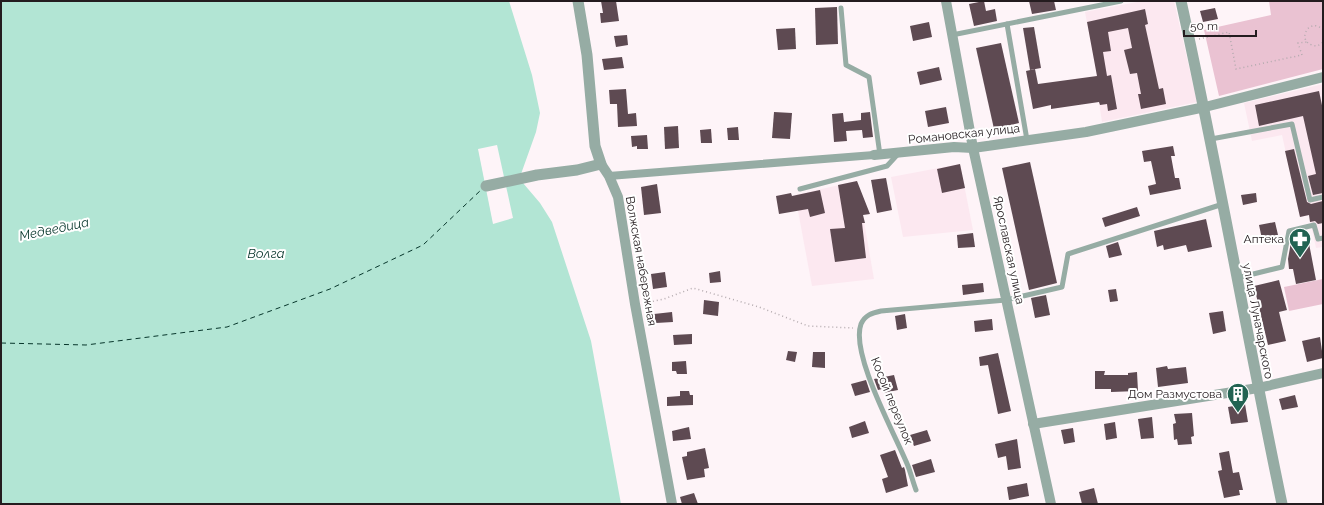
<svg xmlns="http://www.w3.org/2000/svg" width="1324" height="505" viewBox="0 0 1324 505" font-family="Raleway,sans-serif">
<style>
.built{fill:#fce8f0}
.green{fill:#eac2d2}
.water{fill:#b2e5d4}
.pier{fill:#fef4f8}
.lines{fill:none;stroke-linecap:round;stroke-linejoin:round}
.ferry{stroke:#07362b;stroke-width:1;stroke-dasharray:5 4;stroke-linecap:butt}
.building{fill:#5e4a52}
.path{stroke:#b3aaae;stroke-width:1.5;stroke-dasharray:1 3;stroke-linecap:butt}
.service{stroke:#96aca4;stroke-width:5}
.pedestrian{stroke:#96aca4;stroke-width:8}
.minor{stroke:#96aca4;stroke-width:10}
.tertiary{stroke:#96aca4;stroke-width:11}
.labels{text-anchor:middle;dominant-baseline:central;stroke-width:4;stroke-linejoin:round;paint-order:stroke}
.street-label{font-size:12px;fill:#241c1f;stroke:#fff}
.poi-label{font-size:12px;fill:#241c1f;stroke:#fff;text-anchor:end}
.water-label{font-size:13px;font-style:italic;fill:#07362b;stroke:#fff}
</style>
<rect width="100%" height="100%" fill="#fef4f8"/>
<g class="built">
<polygon points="1142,1 1174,1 1197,102 1102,122 1095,76 1097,75 1085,12"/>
<polygon points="1323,84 1323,247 1316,248 1309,215 1300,217 1282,135 1252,141 1244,103"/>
<polygon points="960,164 973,230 903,237 891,177"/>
<polygon points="857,181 874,279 812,286 795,195"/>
</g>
<g class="green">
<polygon points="1269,1 1323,1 1323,69 1219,96 1204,30 1271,15"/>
<polygon points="1323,279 1323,304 1289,311 1284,287"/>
</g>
<polygon class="water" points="1,1 509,1 532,75 540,113 536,132 521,174 523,183 540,203 552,222 591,341 621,504 1,504"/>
<polygon class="pier" points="497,145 513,218 493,224 478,149"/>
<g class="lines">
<polyline class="ferry" points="1,343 86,345 227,327 330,289 423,245 482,189"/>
</g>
<g class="building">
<polygon points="601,1 616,1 619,21 601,23 600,13 603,13"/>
<polygon points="984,1 986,11 995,9 997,21 974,26 969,4"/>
<polygon points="1029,1 1054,1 1056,10 1032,14"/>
<polygon points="837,7 838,44 816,45 815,8"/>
<polygon points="1215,8 1218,19 1203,22 1200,11"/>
<polygon points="1145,9 1148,24 1145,25 1159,89 1163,88 1166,104 1141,109 1138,94 1141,94 1137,73 1130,74 1124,50 1132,48 1128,28 1108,32 1111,51 1103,52 1107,76 1111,75 1117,109 1108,111 1107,104 1100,105 1099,102 1051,109 1051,105 1033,109 1026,71 1035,69 1038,84 1097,76 1087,22"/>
<polygon points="929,22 932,37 913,41 910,26"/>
<polygon points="1034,27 1041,68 1030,70 1023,28"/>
<polygon points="795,28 796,49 778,50 776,29"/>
<polygon points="627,35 628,45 616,47 614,36"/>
<polygon points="1001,43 1019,123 994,129 976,48"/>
<polygon points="622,57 624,68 604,70 602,59"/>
<polygon points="939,67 942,80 920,85 917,72"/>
<polygon points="626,89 628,114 636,113 637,126 618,127 617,104 610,104 609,90"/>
<polygon points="1319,91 1323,110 1323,193 1313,195 1308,176 1316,174 1303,116 1259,126 1255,105"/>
<polygon points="946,107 949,123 928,127 925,111"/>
<polygon points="774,112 792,113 790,139 772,138"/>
<polygon points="870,112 873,137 863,138 862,130 846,131 847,141 834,142 832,114 843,113 844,122 861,120 861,113"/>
<polygon points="678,126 679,148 665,149 664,127"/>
<polygon points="738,127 739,140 728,140 727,128"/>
<polygon points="711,129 712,143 701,143 700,130"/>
<polygon points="647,135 648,149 637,149 637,146 632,147 631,136"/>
<polygon points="1173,146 1175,156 1171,156 1175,178 1179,178 1181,189 1150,195 1148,186 1156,184 1151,161 1144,162 1142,151"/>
<polygon points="1294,149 1307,202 1311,204 1323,201 1323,223 1318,224 1315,221 1310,222 1309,215 1300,217 1285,151"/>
<polygon points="1030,162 1057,283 1029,290 1002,168"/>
<polygon points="960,164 965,188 942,193 937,169"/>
<polygon points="886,178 892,210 877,213 871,180"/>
<polygon points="857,181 870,214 863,215 865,223 862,223 866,258 835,262 830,229 845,228 838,185"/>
<polygon points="657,184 661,213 644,215 641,187"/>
<polygon points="820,190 825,213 810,217 808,209 779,214 776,196 791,193 792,196"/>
<polygon points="1256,193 1257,202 1243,205 1241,195"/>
<polygon points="1137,207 1140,216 1105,227 1102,218"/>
<polygon points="1206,219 1212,247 1188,252 1186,245 1164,250 1163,245 1157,247 1154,231"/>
<polygon points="1275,222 1278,235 1262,239 1259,225"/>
<polygon points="973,233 975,247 958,248 957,235"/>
<polygon points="1307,233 1316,280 1296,284 1293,269 1289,269 1288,259 1292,236"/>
<polygon points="1118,242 1122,255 1109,258 1106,246"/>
<polygon points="720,271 721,282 710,283 709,273"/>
<polygon points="665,272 667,287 653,289 651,274"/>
<polygon points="1279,280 1287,310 1279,312 1286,341 1268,345 1254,286"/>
<polygon points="983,283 984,292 963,295 962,285"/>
<polygon points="1116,289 1118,301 1110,302 1108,290"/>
<polygon points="1046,295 1050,315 1035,318 1031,298"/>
<polygon points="704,300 719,302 718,316 703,314"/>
<polygon points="1223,311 1226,331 1213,334 1209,313"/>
<polygon points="672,312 673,322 656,323 654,314"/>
<polygon points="905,314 907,328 897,330 895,316"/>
<polygon points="992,319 993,330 975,332 974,321"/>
<polygon points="692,334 692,344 674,345 673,335"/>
<polygon points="1320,337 1323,358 1307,362 1302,341"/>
<polygon points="788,351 797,352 795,362 786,360"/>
<polygon points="813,352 825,352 825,368 812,367"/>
<polygon points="998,353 1011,411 998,414 988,365 980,366 979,357"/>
<polygon points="686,361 687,374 677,374 676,371 672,371 672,362"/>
<polygon points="1167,366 1168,369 1186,367 1188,383 1158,387 1156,368"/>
<polygon points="1095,371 1105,371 1104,375 1128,375 1128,373 1137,372 1138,391 1111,392 1111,389 1095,389"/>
<polygon points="894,375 898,390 883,393 882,389 878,390 874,379"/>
<polygon points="866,380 870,392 855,396 851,384"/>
<polygon points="680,391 689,391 690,395 693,395 693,405 667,406 667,397 680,396"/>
<polygon points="1295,395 1298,407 1282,410 1279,399"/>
<polygon points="1245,404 1248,422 1231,424 1228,407"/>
<polygon points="1192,413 1194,436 1191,437 1192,444 1178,445 1177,439 1174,440 1173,424 1176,423 1174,414"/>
<polygon points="1152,417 1154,438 1141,439 1138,419"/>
<polygon points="865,421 869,433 852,438 849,427"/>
<polygon points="1115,422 1117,438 1106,440 1104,424"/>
<polygon points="689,427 691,439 673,441 672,431"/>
<polygon points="1073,428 1075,442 1064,444 1061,430"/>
<polygon points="927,430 931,441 914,446 910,435"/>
<polygon points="1017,439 1021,468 1008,470 1006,456 998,458 995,444"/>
<polygon points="705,448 709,468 704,469 705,477 687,480 682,457 687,456 687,452"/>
<polygon points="895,450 902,468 904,467 905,470 908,486 886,493 882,479 888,477 880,455"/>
<polygon points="1229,451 1233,473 1239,472 1243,490 1239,490 1240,495 1224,498 1218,471 1222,470 1219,453"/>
<polygon points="931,459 935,472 916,477 912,465"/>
<polygon points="1027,483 1029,496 1009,500 1007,487"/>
<polygon points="1094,488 1098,504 1082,504 1079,492"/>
<polygon points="694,493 698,504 682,504 680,497"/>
</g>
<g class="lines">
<g class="path">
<path d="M 1323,30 C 1310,16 1296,40 1312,45 C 1316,47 1320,45 1323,42"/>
<polyline points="1199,39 1229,32 1236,69 1302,55 1298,43 1307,42"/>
<polyline points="645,303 664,299 693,288 759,307 808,326 853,328"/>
</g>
<g class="service">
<polyline points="841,8 846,65 869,77 880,155"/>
<polyline points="1007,24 1027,140"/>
<polyline points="952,35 1121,1"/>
<polyline points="1211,139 1292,124 1310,200 1323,197"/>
<polyline points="800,189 887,166 898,154"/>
<polyline points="1237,278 1282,267 1289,231 1314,225 1318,239 1323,238"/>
<path d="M 916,490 C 913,482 911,474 908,466 C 896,436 850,354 861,324 C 865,315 872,313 881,311 L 1006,300 L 1062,287 L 1068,254 L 1223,204"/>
</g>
<polyline class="pedestrian" points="609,176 874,155"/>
<g class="minor">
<polyline points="946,1 973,148 1051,504"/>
<polyline points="874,155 954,147 973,148 1086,132 1205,107 1323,77"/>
<polyline points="601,164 609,176 618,197 635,304 672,504"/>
<polyline points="1033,424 1258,388 1323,373"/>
</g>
<g class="tertiary">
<path d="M 1181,1 C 1218,168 1247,337 1282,504"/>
<polyline points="486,186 537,175 577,170 601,164 595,146 587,55 578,1"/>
</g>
</g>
<defs>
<g id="pharmacy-pin" transform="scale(1.15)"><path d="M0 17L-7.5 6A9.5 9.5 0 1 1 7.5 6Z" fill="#226352" stroke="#fff"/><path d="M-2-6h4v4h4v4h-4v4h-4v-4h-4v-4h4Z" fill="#fff"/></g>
<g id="building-pin" transform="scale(1.15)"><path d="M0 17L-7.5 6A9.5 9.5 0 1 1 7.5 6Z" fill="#226352" stroke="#fff"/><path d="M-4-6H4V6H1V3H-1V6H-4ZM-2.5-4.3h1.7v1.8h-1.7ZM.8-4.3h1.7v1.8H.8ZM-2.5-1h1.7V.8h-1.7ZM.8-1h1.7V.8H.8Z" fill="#fff"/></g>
</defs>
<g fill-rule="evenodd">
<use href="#pharmacy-pin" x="1300" y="239"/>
<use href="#building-pin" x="1238" y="394"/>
</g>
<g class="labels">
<g class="street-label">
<text transform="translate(964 134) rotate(-6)">Романовская улица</text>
<text transform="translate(1009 250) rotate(78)">Ярославская улица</text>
<text transform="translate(641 261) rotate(80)">Волжская набережная</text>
<text transform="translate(1258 321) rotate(79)">улица Луначарского</text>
<text transform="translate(892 401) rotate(68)">Косой переулок</text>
</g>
<g class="poi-label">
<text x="1284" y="239">Аптека</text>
<text x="1222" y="394">Дом Размустова</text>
</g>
<g class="water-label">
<text transform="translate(54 229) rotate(-12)">Медведица</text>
<text x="266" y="253">Волга</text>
</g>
</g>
<rect width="1324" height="505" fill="none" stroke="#241c1f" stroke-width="4"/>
<path d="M1184 30v6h72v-6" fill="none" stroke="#241c1f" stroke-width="2"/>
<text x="1190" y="30" font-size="12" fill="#241c1f" stroke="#ffffff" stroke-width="3" paint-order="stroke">50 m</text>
</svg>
